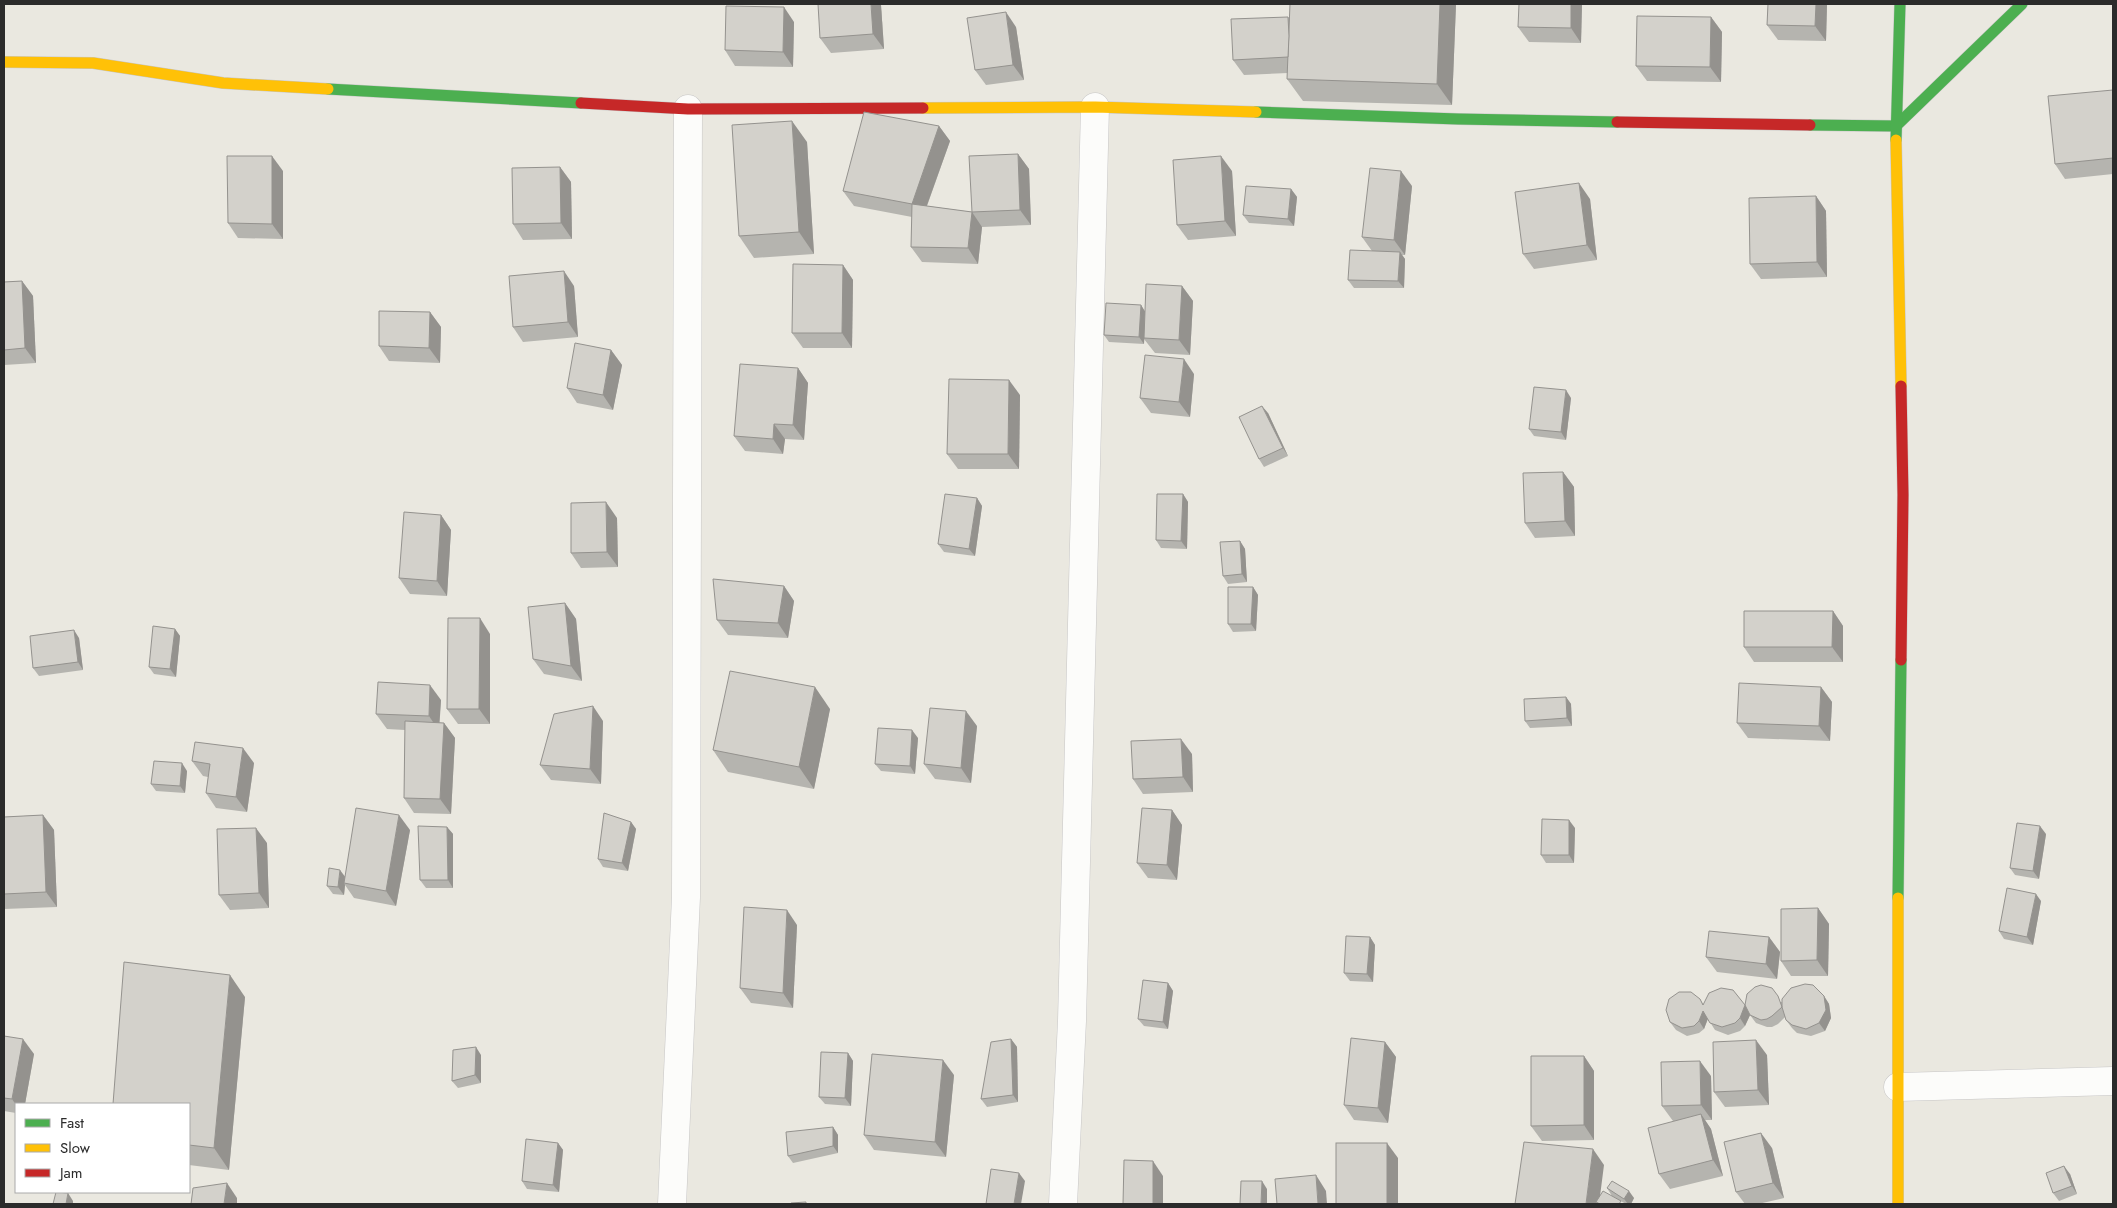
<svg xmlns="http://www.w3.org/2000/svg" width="2117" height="1208" viewBox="0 0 2117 1208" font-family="Jost,sans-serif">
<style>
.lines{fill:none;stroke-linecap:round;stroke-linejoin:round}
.street-casing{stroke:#c7c6c6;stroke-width:29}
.fast-casing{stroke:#c7c6c6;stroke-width:12}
.slow-casing{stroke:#c7c6c6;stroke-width:12}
.jam-casing{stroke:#c7c6c6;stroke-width:12}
.street{stroke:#fcfcfa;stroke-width:28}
.fast{stroke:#4caf50;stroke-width:11}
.slow{stroke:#ffc107;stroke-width:11}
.jam{stroke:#c62828;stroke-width:11}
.wall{fill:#b5b4af}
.shaded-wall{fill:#94928e}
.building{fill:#d3d1cb;stroke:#94928e}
</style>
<rect width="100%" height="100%" fill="#eae8e0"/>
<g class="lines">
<g class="street-casing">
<g id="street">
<polyline points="1898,1087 2113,1081"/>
<polyline points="672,1204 686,897 688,109"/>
<polyline points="1063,1204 1072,1021 1095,107"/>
</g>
</g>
<g class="fast-casing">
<g id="fast">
<polyline points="328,89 581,103"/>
<polyline points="1256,112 1458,119 1617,122"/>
<polyline points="1810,125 1896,126 2022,4"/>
<polyline points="1896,140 1900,4"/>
<polyline points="1898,898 1901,660"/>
</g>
</g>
<g class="slow-casing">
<g id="slow">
<polyline points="4,62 93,63 223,83 328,89"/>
<polyline points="923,108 1095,107 1256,112"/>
<polyline points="1896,140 1901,386"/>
<polyline points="1898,898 1898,1204"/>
</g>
</g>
<g class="jam-casing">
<g id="jam">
<polyline points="581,103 688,109 923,108"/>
<polyline points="1617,122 1810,125"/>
<polyline points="1901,660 1903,495 1901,386"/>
</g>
</g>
<use href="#street" class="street"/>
<use href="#fast" class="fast"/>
<use href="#slow" class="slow"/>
<use href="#jam" class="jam"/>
</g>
<g class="wall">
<polygon points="1456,4 1452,105 1303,101 1287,79 1288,73 1244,75 1233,60 1288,17 1290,19"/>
<polygon points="1582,4 1581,43 1529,42 1518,27"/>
<polygon points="1768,4 1827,4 1826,41 1778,40 1767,25"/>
<polygon points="881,5 884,49 831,53 820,38"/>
<polygon points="1711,17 1722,32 1721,82 1647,81 1636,66"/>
<polygon points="794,22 793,67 735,66 725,50"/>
<polygon points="1016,27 1024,80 986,85 975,70"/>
<polygon points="2113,90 2113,174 2065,179 2055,164"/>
<polygon points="939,126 950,141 927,206 972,212 1018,154 1029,169 1031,225 982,227 978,264 922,262 911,247 912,217 854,206 843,191"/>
<polygon points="807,142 814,254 754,258 739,236"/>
<polygon points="560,167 571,182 572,239 523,240 513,224"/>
<polygon points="283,171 283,239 238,238 228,223"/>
<polygon points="1232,171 1236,236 1188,240 1177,225"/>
<polygon points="1412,186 1405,255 1402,255 1405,259 1404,288 1354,288 1348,280 1372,251 1362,237"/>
<polygon points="1291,189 1297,197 1294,226 1249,223 1243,215"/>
<polygon points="1816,196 1826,211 1827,277 1761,279 1750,264"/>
<polygon points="1590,199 1597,260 1534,269 1523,254"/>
<polygon points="843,265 853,280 852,348 803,348 792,333"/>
<polygon points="22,281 33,296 36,363 4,365 4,282"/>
<polygon points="574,286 578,337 523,342 513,327"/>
<polygon points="1182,286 1193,301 1190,355 1155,353 1144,339 1144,344 1109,342 1104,335 1141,305 1145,312"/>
<polygon points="430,312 441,327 440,363 389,361 379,346"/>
<polygon points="611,350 622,365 613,410 577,403 567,388"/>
<polygon points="798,368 808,383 804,440 785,439 783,454 745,451 734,436"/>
<polygon points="1194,374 1190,417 1151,413 1140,398"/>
<polygon points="1020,395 1019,469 958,469 947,454"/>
<polygon points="1571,398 1566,440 1534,436 1529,429"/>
<polygon points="1268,413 1288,456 1264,467 1259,459"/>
<polygon points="1563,472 1574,487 1575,536 1535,538 1525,523"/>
<polygon points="1183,494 1188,502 1187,549 1161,548 1156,540"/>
<polygon points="977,498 982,506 975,556 944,552 938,544"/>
<polygon points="441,515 451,530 447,596 410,594 399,578"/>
<polygon points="617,518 618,567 581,568 571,553"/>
<polygon points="1240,541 1245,549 1247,582 1228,584 1223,576"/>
<polygon points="784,586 794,601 788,638 728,635 717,620"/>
<polygon points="1253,587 1258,595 1256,631 1233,632 1228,624"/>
<polygon points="565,603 576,619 582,681 544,674 533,659"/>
<polygon points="1833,611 1843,626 1843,662 1754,662 1744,647"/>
<polygon points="175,629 180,636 176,677 154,674 149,667"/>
<polygon points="490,634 490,724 458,724 447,709"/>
<polygon points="79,638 83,670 39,676 33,668"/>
<polygon points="1821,687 1832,702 1830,741 1748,738 1737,723"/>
<polygon points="1566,697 1571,704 1572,726 1530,728 1525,721"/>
<polygon points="441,700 439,723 444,723 455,738 451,814 414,813 404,798 405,730 387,729 376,714"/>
<polygon points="830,709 814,789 728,772 713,750"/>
<polygon points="603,721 601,784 551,780 540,765"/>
<polygon points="977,726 971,783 935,779 924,764"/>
<polygon points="918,738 915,774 881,771 875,764"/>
<polygon points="1192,754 1193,792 1143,794 1133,779"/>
<polygon points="192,761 254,763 247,812 216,808 206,793 208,777 203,776"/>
<polygon points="187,771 185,793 156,791 151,784"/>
<polygon points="1172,810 1182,825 1177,880 1148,878 1137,863"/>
<polygon points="43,815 54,830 57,907 4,909 4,817"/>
<polygon points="631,822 636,829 628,871 603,867 598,859"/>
<polygon points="447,827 453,834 453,888 426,888 420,880"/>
<polygon points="1575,828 1574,863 1546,863 1541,855"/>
<polygon points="410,830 396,906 354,898 345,885 344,895 333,894 327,886 345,877"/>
<polygon points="2046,834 2039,879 2015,875 2010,868"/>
<polygon points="267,843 269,908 230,910 219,895"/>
<polygon points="2041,901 2033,945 2004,939 1999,931"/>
<polygon points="1818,908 1829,924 1828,976 1791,976 1781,961"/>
<polygon points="797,925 793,1008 751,1003 740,988"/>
<polygon points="1370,937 1375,945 1373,982 1350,981 1344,973"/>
<polygon points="1769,937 1780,952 1777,979 1717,972 1706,957"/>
<polygon points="1168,983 1173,991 1168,1029 1144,1026 1138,1019"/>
<polygon points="1824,996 1829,1004 1831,1018 1825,1031 1811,1036 1797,1033 1792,1028 1786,1020 1785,1017 1778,1024 1772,1027 1767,1027 1756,1023 1750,1015 1745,1026 1740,1031 1728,1035 1715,1030 1708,1019 1704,1029 1699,1033 1687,1036 1676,1030 1670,1022 1700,999 1703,1004 1745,1005 1782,1002"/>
<polygon points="245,997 229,1170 189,1165 189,1104"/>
<polygon points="4,1036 34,1054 25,1104 16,1104 16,1113 4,1111"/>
<polygon points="1011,1039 1017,1047 1018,1102 987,1107 981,1099"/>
<polygon points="1385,1042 1396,1057 1388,1123 1354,1120 1344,1105"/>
<polygon points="848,1053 853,1061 851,1106 825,1104 819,1097"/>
<polygon points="481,1055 481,1083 458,1088 452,1081"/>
<polygon points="1767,1055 1769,1105 1725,1107 1714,1092"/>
<polygon points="1584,1056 1594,1071 1594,1140 1542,1141 1531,1126"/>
<polygon points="954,1075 946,1157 874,1150 864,1135"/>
<polygon points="1711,1076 1712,1120 1705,1120 1711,1129 1723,1176 1670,1189 1659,1174 1675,1121 1673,1121 1662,1106"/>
<polygon points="833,1127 838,1135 838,1153 793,1163 788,1156"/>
<polygon points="558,1143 563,1150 559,1192 527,1189 522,1181"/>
<polygon points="1772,1148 1784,1198 1758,1204 1745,1204 1736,1192"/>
<polygon points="2070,1174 2077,1194 2059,1201 2053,1193"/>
<polygon points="1607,1188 1634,1198 1631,1204 1626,1204 1612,1196"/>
</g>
<g class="shaded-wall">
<polygon points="871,4 880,4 881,5 884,49 873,34"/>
<polygon points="1440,4 1456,4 1452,105 1437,84"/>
<polygon points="1571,4 1582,4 1581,43 1571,28"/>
<polygon points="1816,4 1827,4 1826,41 1815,26"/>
<polygon points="784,7 794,22 793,67 783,52"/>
<polygon points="1006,12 1016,27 1024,80 1013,65"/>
<polygon points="1711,17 1722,32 1721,82 1710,67"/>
<polygon points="792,121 807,142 814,254 799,232"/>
<polygon points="939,126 950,141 922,219 912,204"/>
<polygon points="1018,154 1029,169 1031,225 1020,210"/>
<polygon points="272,156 283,171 283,239 272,224"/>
<polygon points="1221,156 1232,171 1236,236 1225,221"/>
<polygon points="560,167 571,182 572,239 561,223"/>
<polygon points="1401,171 1412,186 1405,255 1394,240"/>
<polygon points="1579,183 1590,199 1597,260 1587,245"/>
<polygon points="1291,189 1297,197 1294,226 1288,219"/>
<polygon points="1816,196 1826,211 1827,277 1817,262"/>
<polygon points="972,212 982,227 978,264 968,248"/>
<polygon points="1400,252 1405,259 1404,288 1398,281"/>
<polygon points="843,265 853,280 852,348 842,333"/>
<polygon points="564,271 574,286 578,337 568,322"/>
<polygon points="22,281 33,296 36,363 25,348"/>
<polygon points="1182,286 1193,301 1190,355 1179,340"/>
<polygon points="1141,305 1146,313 1144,344 1139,337"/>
<polygon points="430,312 441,327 440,363 429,348"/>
<polygon points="611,350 622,365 613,410 603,395"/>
<polygon points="1184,359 1194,374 1190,417 1179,402"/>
<polygon points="798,368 808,383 804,440 793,425"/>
<polygon points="1009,380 1020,395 1019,469 1008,454"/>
<polygon points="1566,390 1571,398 1566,440 1561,432"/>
<polygon points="1262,406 1268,413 1288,456 1283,448"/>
<polygon points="774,424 785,439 783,454 773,439"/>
<polygon points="1563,472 1574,487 1575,536 1565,521"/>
<polygon points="1183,494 1188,502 1187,549 1181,541"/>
<polygon points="977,498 982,506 975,556 969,549"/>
<polygon points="606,502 617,518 618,567 607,552"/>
<polygon points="441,515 451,530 447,596 437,581"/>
<polygon points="1240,541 1245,549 1247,582 1242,574"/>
<polygon points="784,586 794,601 788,638 778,623"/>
<polygon points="1253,587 1258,595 1256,631 1251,624"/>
<polygon points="565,603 576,619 582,681 571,666"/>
<polygon points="1833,611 1843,626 1843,662 1832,647"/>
<polygon points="480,618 490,634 490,724 479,709"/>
<polygon points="175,629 180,636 176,677 170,669"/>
<polygon points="74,630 79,638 83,670 78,662"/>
<polygon points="430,685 441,700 439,731 429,716"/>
<polygon points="815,687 830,709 814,789 799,767"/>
<polygon points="1821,687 1832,702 1830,741 1819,726"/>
<polygon points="1566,697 1571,704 1572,726 1567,718"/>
<polygon points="593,706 603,721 601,784 590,769"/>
<polygon points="966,711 977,726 971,783 961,768"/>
<polygon points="444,723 455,738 451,814 440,799"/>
<polygon points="912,730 918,738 915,774 910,766"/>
<polygon points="1181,739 1192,754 1193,792 1183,777"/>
<polygon points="243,748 254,763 247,812 236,797"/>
<polygon points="182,763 187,771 185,793 180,786"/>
<polygon points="1172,810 1182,825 1177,880 1167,865"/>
<polygon points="43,815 54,830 57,907 46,892"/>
<polygon points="399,815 410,830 396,906 386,891"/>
<polygon points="1569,820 1575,828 1574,863 1569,855"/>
<polygon points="631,822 636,829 628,871 622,863"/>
<polygon points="2040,826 2046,834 2039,879 2033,871"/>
<polygon points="447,827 453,834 453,888 448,880"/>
<polygon points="256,828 267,843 269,908 259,893"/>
<polygon points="340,870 346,878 344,883 345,885 344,895 338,887"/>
<polygon points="2036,894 2041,901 2033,945 2027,937"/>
<polygon points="1818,908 1829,924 1828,976 1817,960"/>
<polygon points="787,910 797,925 793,1008 783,993"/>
<polygon points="1370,937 1375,945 1373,982 1367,974"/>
<polygon points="1769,937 1780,952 1777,979 1766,964"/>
<polygon points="230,975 245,997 229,1170 214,1148"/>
<polygon points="1168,983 1173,991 1168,1029 1163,1022"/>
<polygon points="1824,996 1829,1004 1831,1018 1825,1031 1819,1023"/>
<polygon points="1745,1005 1751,1013 1745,1026 1740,1018"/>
<polygon points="1703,1011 1708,1018 1704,1029 1699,1021"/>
<polygon points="23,1039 34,1054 25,1104 16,1105 12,1099"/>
<polygon points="1011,1039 1017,1047 1018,1102 1013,1095"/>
<polygon points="1756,1040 1767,1055 1769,1105 1758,1090"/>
<polygon points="1385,1042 1396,1057 1388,1123 1378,1108"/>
<polygon points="476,1047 481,1055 481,1083 475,1075"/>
<polygon points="848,1053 853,1061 851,1106 845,1098"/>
<polygon points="1584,1056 1594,1071 1594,1140 1584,1125"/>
<polygon points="943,1060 954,1075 946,1157 935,1142"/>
<polygon points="1700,1061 1711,1076 1712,1120 1701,1105"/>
<polygon points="1701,1114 1711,1129 1723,1176 1713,1160"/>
<polygon points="833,1127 838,1135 838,1153 833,1146"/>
<polygon points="1761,1133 1772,1148 1784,1198 1773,1183"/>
<polygon points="558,1143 563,1150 559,1192 553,1185"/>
<polygon points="1387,1143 1398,1158 1398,1204 1387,1204"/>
<polygon points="1593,1149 1604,1165 1599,1204 1596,1202 1597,1204 1586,1204"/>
<polygon points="1153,1161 1163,1176 1163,1204 1153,1204"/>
<polygon points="2064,1166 2070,1174 2077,1194 2072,1186"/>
<polygon points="1019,1173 1025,1181 1021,1204 1014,1204"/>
<polygon points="1316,1175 1326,1191 1327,1204 1318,1204"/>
<polygon points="1262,1181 1267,1189 1267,1204 1261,1204"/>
<polygon points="227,1183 237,1198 237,1204 224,1204"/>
<polygon points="1629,1191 1634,1198 1631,1204 1628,1204 1624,1199"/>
<polygon points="68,1193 73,1201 73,1204 66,1204"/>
</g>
<g class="building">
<polygon points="818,4 871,4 873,34 820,38"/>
<polygon points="1290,4 1440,4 1437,84 1287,79"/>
<polygon points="1519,4 1571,4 1571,28 1518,27"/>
<polygon points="1768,4 1816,4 1815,26 1767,25"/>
<polygon points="726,6 784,7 783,52 725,50"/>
<polygon points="1006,12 1013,65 975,70 967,18"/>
<polygon points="1637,16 1711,17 1710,67 1636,66"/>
<polygon points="1288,17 1289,36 1288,57 1233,60 1231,19"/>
<polygon points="2113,90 2113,158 2055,164 2048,96"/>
<polygon points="864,112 939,126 912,204 843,191"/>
<polygon points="792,121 799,232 739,236 732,125"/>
<polygon points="1018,154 1020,210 972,212 969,156"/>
<polygon points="227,156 272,156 272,224 228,223"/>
<polygon points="1221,156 1225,221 1177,225 1173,160"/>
<polygon points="560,167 561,223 513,224 512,168"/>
<polygon points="1370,168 1401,171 1394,240 1362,237"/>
<polygon points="1579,183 1587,245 1523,254 1515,192"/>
<polygon points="1246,186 1291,189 1288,219 1243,215"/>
<polygon points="1816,196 1817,262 1750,264 1749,198"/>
<polygon points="912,204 972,212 968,248 911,247"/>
<polygon points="1350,250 1400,252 1398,281 1348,280"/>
<polygon points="793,264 843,265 842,333 792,333"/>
<polygon points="564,271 568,322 513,327 509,276"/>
<polygon points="22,281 25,348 4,350 4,282"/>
<polygon points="1146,284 1182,286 1179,340 1144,338"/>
<polygon points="1106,303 1141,305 1139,337 1104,335"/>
<polygon points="379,311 430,312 429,348 379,346"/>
<polygon points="575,343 611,350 603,395 567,388"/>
<polygon points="1145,355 1184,359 1179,402 1140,398"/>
<polygon points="740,364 798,368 793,425 774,424 773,439 734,436"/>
<polygon points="949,379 1009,380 1008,454 947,454"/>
<polygon points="1534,387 1566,390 1561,432 1529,429"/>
<polygon points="1262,406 1283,448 1259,459 1239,417"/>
<polygon points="1563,472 1565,521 1525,523 1523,473"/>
<polygon points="945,494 977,498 969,549 938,544"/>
<polygon points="1157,494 1183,494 1181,541 1156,540"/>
<polygon points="606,502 607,552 571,553 571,503"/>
<polygon points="404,512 441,515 437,581 399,578"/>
<polygon points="1240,541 1242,574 1223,576 1220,542"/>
<polygon points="713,579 784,586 778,623 717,620"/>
<polygon points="1228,587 1253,587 1251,624 1228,624"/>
<polygon points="565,603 571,666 533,659 528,607"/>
<polygon points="1744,611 1833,611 1832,647 1744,647"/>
<polygon points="448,618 480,618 479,709 447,709"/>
<polygon points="153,626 175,629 170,669 149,667"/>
<polygon points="74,630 78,662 33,668 30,636"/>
<polygon points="730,671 815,687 799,767 713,750"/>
<polygon points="378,682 430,685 429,716 376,714"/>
<polygon points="1739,683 1821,687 1819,726 1737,723"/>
<polygon points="1566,697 1567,718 1525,721 1524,699"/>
<polygon points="593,706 590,769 540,765 554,714"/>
<polygon points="930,708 966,711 961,768 924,764"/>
<polygon points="405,721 444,723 440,799 404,798"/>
<polygon points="878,728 912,730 910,766 875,764"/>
<polygon points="1181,739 1183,777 1133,779 1131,741"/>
<polygon points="195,742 243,748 236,797 206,793 210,764 192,761"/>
<polygon points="154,761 182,763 180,786 151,784"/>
<polygon points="356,808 399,815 386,891 344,883"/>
<polygon points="1142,808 1172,810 1167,865 1137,863"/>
<polygon points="604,813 631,822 622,863 598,859"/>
<polygon points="43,815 46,892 4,894 4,817"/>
<polygon points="1542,819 1569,820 1569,855 1541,855"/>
<polygon points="2017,823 2040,826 2033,871 2010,868"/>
<polygon points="418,826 447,827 448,880 420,880"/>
<polygon points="256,828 259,893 219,895 217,829"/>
<polygon points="329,868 340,870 338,887 327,886"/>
<polygon points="2007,888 2036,894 2027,937 1999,931"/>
<polygon points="744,907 787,910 783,993 740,988"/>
<polygon points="1818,908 1817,960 1781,961 1781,909"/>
<polygon points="1709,931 1769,937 1766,964 1706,957"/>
<polygon points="1346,936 1370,937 1367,974 1344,973"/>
<polygon points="124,962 230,975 214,1148 189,1145 189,1104 113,1104"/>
<polygon points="1143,980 1168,983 1163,1022 1138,1019"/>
<polygon points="1805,984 1813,985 1824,996 1826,1010 1819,1023 1806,1029 1792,1025 1786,1020 1782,1007 1772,1016 1767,1019 1761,1020 1750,1015 1745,1005 1747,994 1755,987 1761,985 1772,988 1778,996 1782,1007 1782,999 1791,988"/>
<polygon points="1721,988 1733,990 1745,1005 1740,1018 1735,1023 1722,1027 1710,1023 1703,1011 1699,1021 1694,1026 1682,1028 1670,1022 1666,1010 1669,999 1679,992 1691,992 1700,999 1703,1005 1709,993"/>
<polygon points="4,1036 23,1039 12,1099 4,1098"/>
<polygon points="1351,1038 1385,1042 1378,1108 1344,1105"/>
<polygon points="1011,1039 1013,1095 981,1099 991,1042"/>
<polygon points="1756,1040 1758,1090 1714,1092 1713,1042"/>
<polygon points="476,1047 475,1075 452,1081 453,1050"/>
<polygon points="821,1052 848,1053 845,1098 819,1097"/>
<polygon points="872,1054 943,1060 935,1142 864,1135"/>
<polygon points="1531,1056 1584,1056 1584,1125 1531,1126"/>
<polygon points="1700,1061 1701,1105 1662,1106 1661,1062"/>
<polygon points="1701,1114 1713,1160 1659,1174 1648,1128"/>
<polygon points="833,1127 833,1146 788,1156 786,1132"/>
<polygon points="1761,1133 1773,1183 1736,1192 1724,1142"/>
<polygon points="526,1139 558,1143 553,1185 522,1181"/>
<polygon points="1524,1142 1593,1149 1586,1204 1515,1204"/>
<rect x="1336" y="1143" width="51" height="61"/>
<polygon points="1124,1160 1153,1161 1153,1204 1123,1204"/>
<polygon points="2064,1166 2072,1186 2053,1193 2046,1173"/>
<polygon points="991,1169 1019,1173 1014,1204 986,1204"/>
<polygon points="1316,1175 1318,1204 1277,1204 1275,1179"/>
<polygon points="1241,1181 1262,1181 1261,1204 1240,1204"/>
<polygon points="1612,1181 1629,1191 1624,1199 1607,1188"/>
<polygon points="227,1183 224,1204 191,1204 193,1188"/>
<polygon points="1603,1191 1621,1201 1619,1204 1600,1204 1596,1202"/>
<polygon points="56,1192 68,1193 66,1204 53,1204"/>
<polygon points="806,1202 806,1204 791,1204 791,1203"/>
</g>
<rect width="2117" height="1208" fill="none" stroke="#2b2b2b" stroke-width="10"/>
<rect x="15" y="1103" width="175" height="90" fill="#ffffff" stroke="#aaaaaa"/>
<rect x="25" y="1119" width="25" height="8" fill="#4caf50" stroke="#aaaaaa"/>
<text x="60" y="1128" font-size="15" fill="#2b2b2b">Fast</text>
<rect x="25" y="1144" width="25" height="8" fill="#ffc107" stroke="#aaaaaa"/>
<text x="60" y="1153" font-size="15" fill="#2b2b2b">Slow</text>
<rect x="25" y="1169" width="25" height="8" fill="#c62828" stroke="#aaaaaa"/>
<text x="60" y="1178" font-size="15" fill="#2b2b2b">Jam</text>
</svg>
